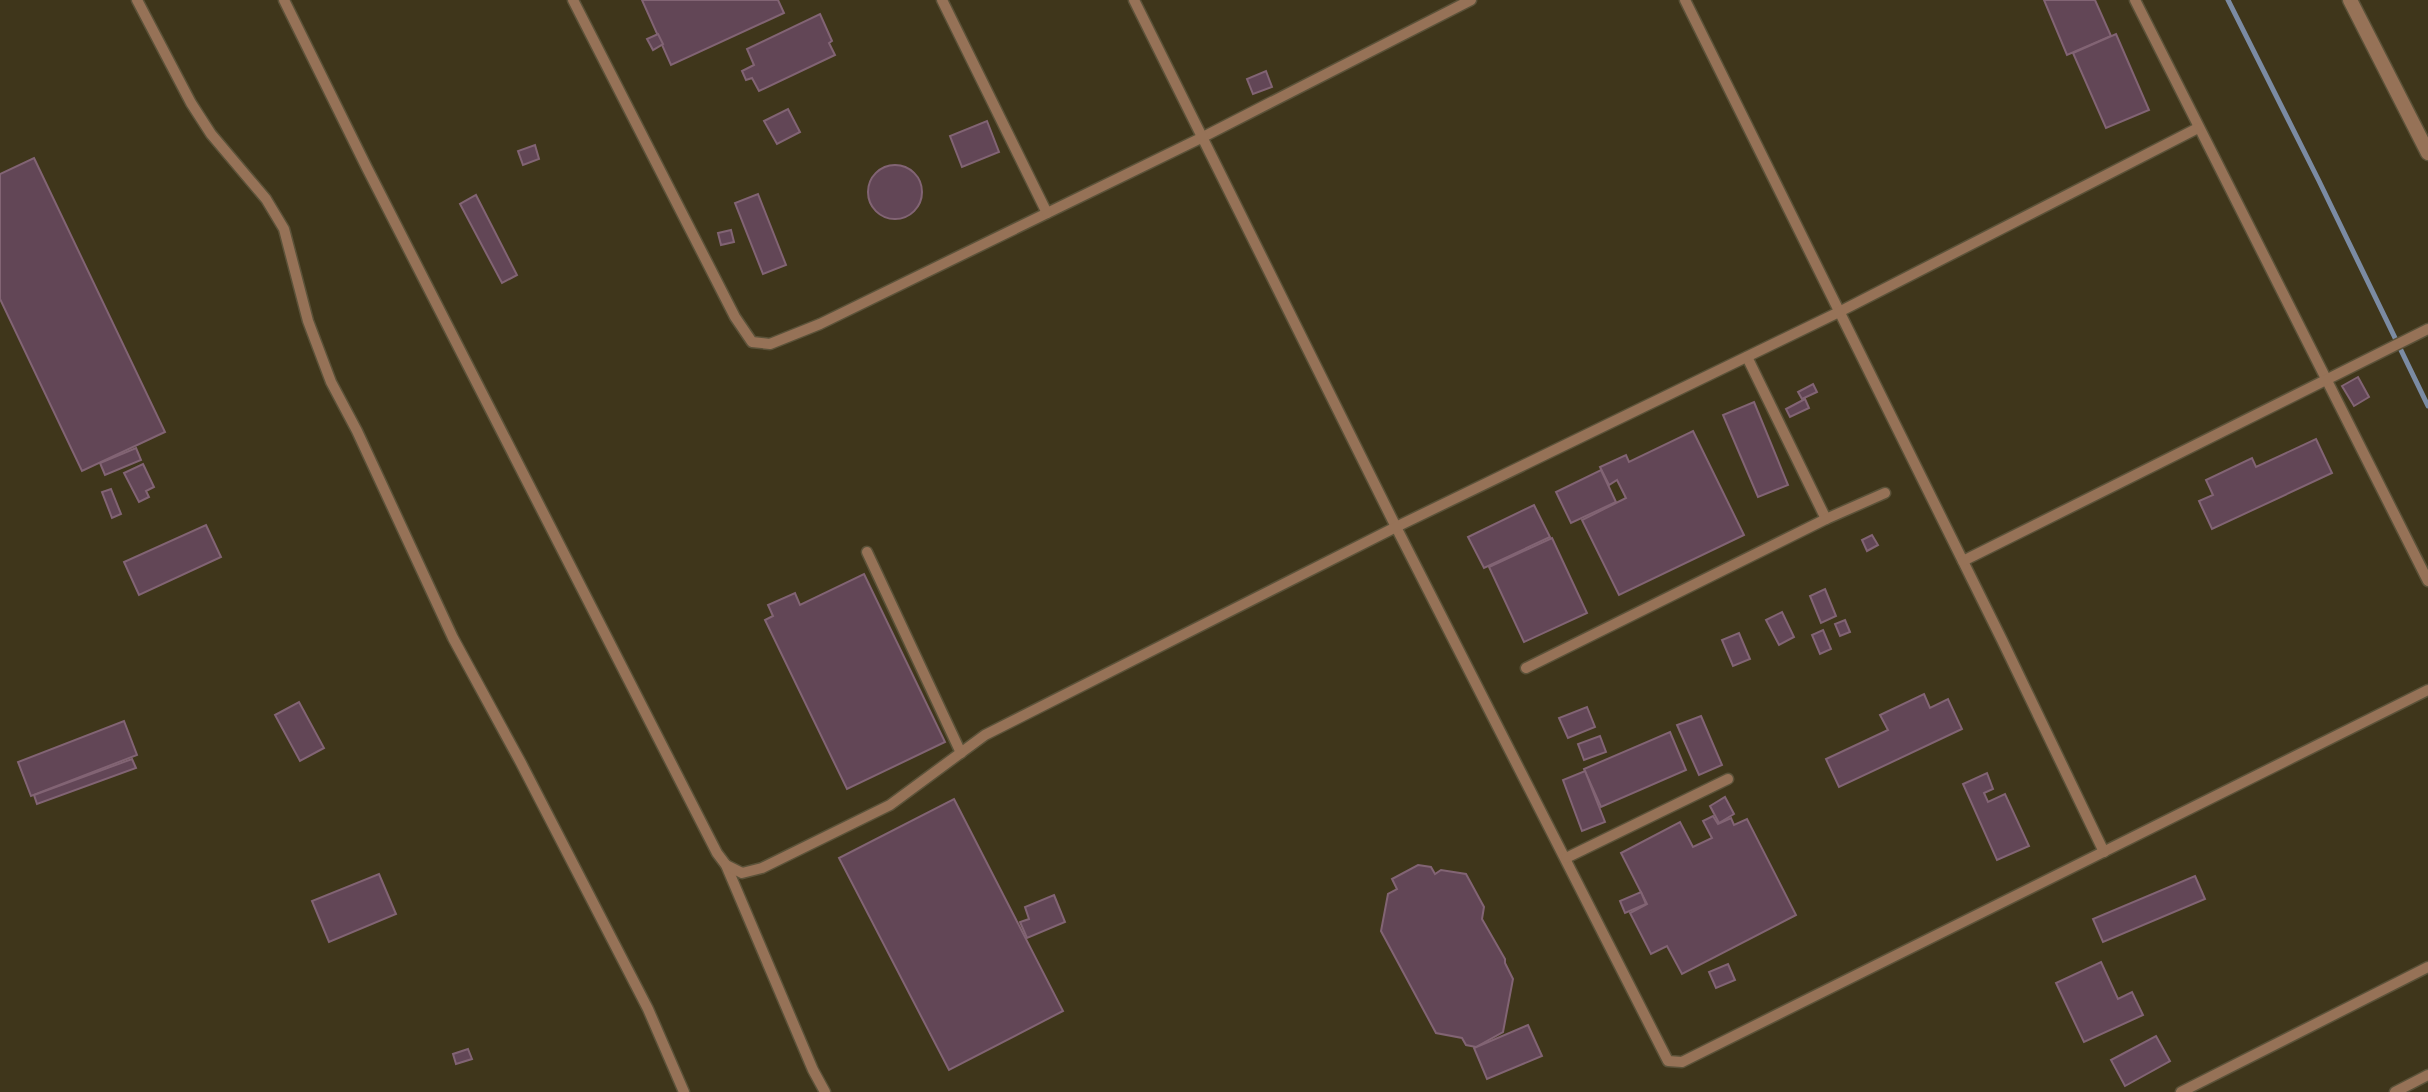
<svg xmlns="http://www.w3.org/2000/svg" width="2428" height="1092" viewBox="0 0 2428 1092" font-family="'Libre Baskerville',serif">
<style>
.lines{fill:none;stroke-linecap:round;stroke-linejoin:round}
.stream{stroke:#7b8ba3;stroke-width:5}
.building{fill:#624656;stroke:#826474;stroke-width:2}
.lane-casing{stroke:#5b5239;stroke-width:13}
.street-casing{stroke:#5b5239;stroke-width:17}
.lane{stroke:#967257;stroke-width:10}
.street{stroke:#967257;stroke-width:14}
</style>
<rect width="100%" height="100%" fill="#3f361b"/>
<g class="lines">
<polyline class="stream" points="2228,0 2319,181 2428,406"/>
</g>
<g class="building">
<polygon points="642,0 778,0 784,13 671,65"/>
<polygon points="2044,0 2095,0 2111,36 2067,55"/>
<polygon points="820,14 832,41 829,43 835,55 759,91 752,78 746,80 742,71 754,65 747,49"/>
<polygon points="658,34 663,44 653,50 647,39"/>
<polygon points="2116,34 2149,110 2106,128 2073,53"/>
<polygon points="1266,71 1272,87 1253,94 1247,79"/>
<polygon points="788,109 800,132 777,144 764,121"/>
<polygon points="987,121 999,152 962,167 950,136"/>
<polygon points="535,145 539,159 523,165 518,151"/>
<polygon points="34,158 165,432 82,471 0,299 0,174"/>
<circle cx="895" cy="192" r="27"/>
<polygon points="758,194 786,265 763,274 735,203"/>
<polygon points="476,195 517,275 502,283 460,204"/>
<polygon points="731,230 734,242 721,245 718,233"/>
<polygon points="2358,377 2369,397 2354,406 2342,386"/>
<polygon points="1813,384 1817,392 1802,399 1798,392"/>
<polygon points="1805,399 1809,408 1790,417 1786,409"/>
<polygon points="1754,402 1788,485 1758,497 1723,415"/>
<polygon points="1693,431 1744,535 1619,595 1582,520 1626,498 1617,480 1609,485 1600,467 1626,455 1629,462"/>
<polygon points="2316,439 2332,473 2212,529 2199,501 2213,495 2206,480 2252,458 2256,467"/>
<polygon points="136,448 141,460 105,475 100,463"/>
<polygon points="143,464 154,487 146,491 149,497 139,502 124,473"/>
<polygon points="1601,470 1616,502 1571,523 1556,492"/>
<polygon points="111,489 121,514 112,518 102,492"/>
<polygon points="1534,505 1550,537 1484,568 1468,537"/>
<polygon points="206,525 221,557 139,595 124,562"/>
<polygon points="1872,535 1878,545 1867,551 1862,540"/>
<polygon points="1552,538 1587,613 1524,642 1489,567"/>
<polygon points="864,574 945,742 847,789 765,620 773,616 768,605 795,593 800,605"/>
<polygon points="1825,589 1836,616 1821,623 1810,596"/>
<polygon points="1782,612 1794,637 1779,645 1766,620"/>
<polygon points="1845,620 1850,632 1840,636 1835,624"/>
<polygon points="1823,630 1831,649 1820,654 1812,635"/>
<polygon points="1739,633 1750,659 1733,666 1722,640"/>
<polygon points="1924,694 1930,708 1948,699 1962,729 1839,787 1826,759 1888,730 1880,715"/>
<polygon points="299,702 324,748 300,761 275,715"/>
<polygon points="1587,707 1595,727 1568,738 1559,718"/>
<polygon points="1701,716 1722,765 1699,775 1677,725"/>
<polygon points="124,721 137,755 31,796 18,762"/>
<polygon points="1670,732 1686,770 1601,807 1584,769"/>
<polygon points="1600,736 1606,752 1584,760 1578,744"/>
<polygon points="132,759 136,768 37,804 34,795"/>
<polygon points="1585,771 1605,822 1582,831 1563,780"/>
<polygon points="1987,773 1993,789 1984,793 1988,802 2005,794 2029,846 1997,860 1963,784"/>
<polygon points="1725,797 1734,814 1719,823 1710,806"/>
<polygon points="954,799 1063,1011 949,1070 839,858"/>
<polygon points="1713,816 1718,824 1731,818 1734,825 1747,819 1796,915 1682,974 1667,946 1651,954 1630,913 1647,904 1621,853 1680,822 1693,847 1712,838 1703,821"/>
<polygon points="1418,865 1431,867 1435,874 1441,870 1466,874 1484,907 1482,919 1505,959 1505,963 1513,979 1503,1032 1476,1047 1466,1045 1462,1038 1436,1033 1381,931 1388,894 1397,889 1392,879"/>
<polygon points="379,874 396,914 329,942 312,901"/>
<polygon points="2195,876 2205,899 2103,942 2093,919"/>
<polygon points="1641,892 1646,904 1625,913 1620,901"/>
<polygon points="1054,895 1065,922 1027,938 1020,922 1029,919 1025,907"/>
<polygon points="2101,962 2118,999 2132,992 2143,1015 2084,1042 2056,983"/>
<polygon points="1728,964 1735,980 1716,988 1709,972"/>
<polygon points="1528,1025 1542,1056 1487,1079 1474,1048"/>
<polygon points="2156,1036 2170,1061 2125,1086 2111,1060"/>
<polygon points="468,1049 472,1059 456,1064 453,1054"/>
</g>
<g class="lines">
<g class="lane-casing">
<g id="lane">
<polyline points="137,0 191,103 211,134 266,199 284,229 308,321 331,382 357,431 453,638 521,763 648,1009 684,1092"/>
<polyline points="284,0 367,168 717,853 726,865 813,1070 825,1092"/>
<polyline points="573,0 735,317 752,342 770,344 820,324 1203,137 1471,0"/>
<polyline points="942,0 1047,213"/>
<polyline points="1134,0 1396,527 1668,1061 1682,1062 2428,690"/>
<polyline points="1685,0 2002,640 2104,852"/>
<polyline points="2135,0 2428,581"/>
<polyline points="1747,357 1826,519"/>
<polyline points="867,552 961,753"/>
<polyline points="1963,561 2428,329"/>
<polyline points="1526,668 1826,519 1885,493"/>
<polyline points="1566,858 1728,779"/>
<polyline points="726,865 742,873 762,868 890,805 985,735 1396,527 1839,312 2198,128"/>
<polyline points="2181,1092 2428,967"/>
<polyline points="2395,1092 2428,1075"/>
</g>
</g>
<g class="street-casing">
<polyline id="street" points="2350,0 2428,153"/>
</g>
<use href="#lane" class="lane"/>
<use href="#street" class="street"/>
</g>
</svg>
